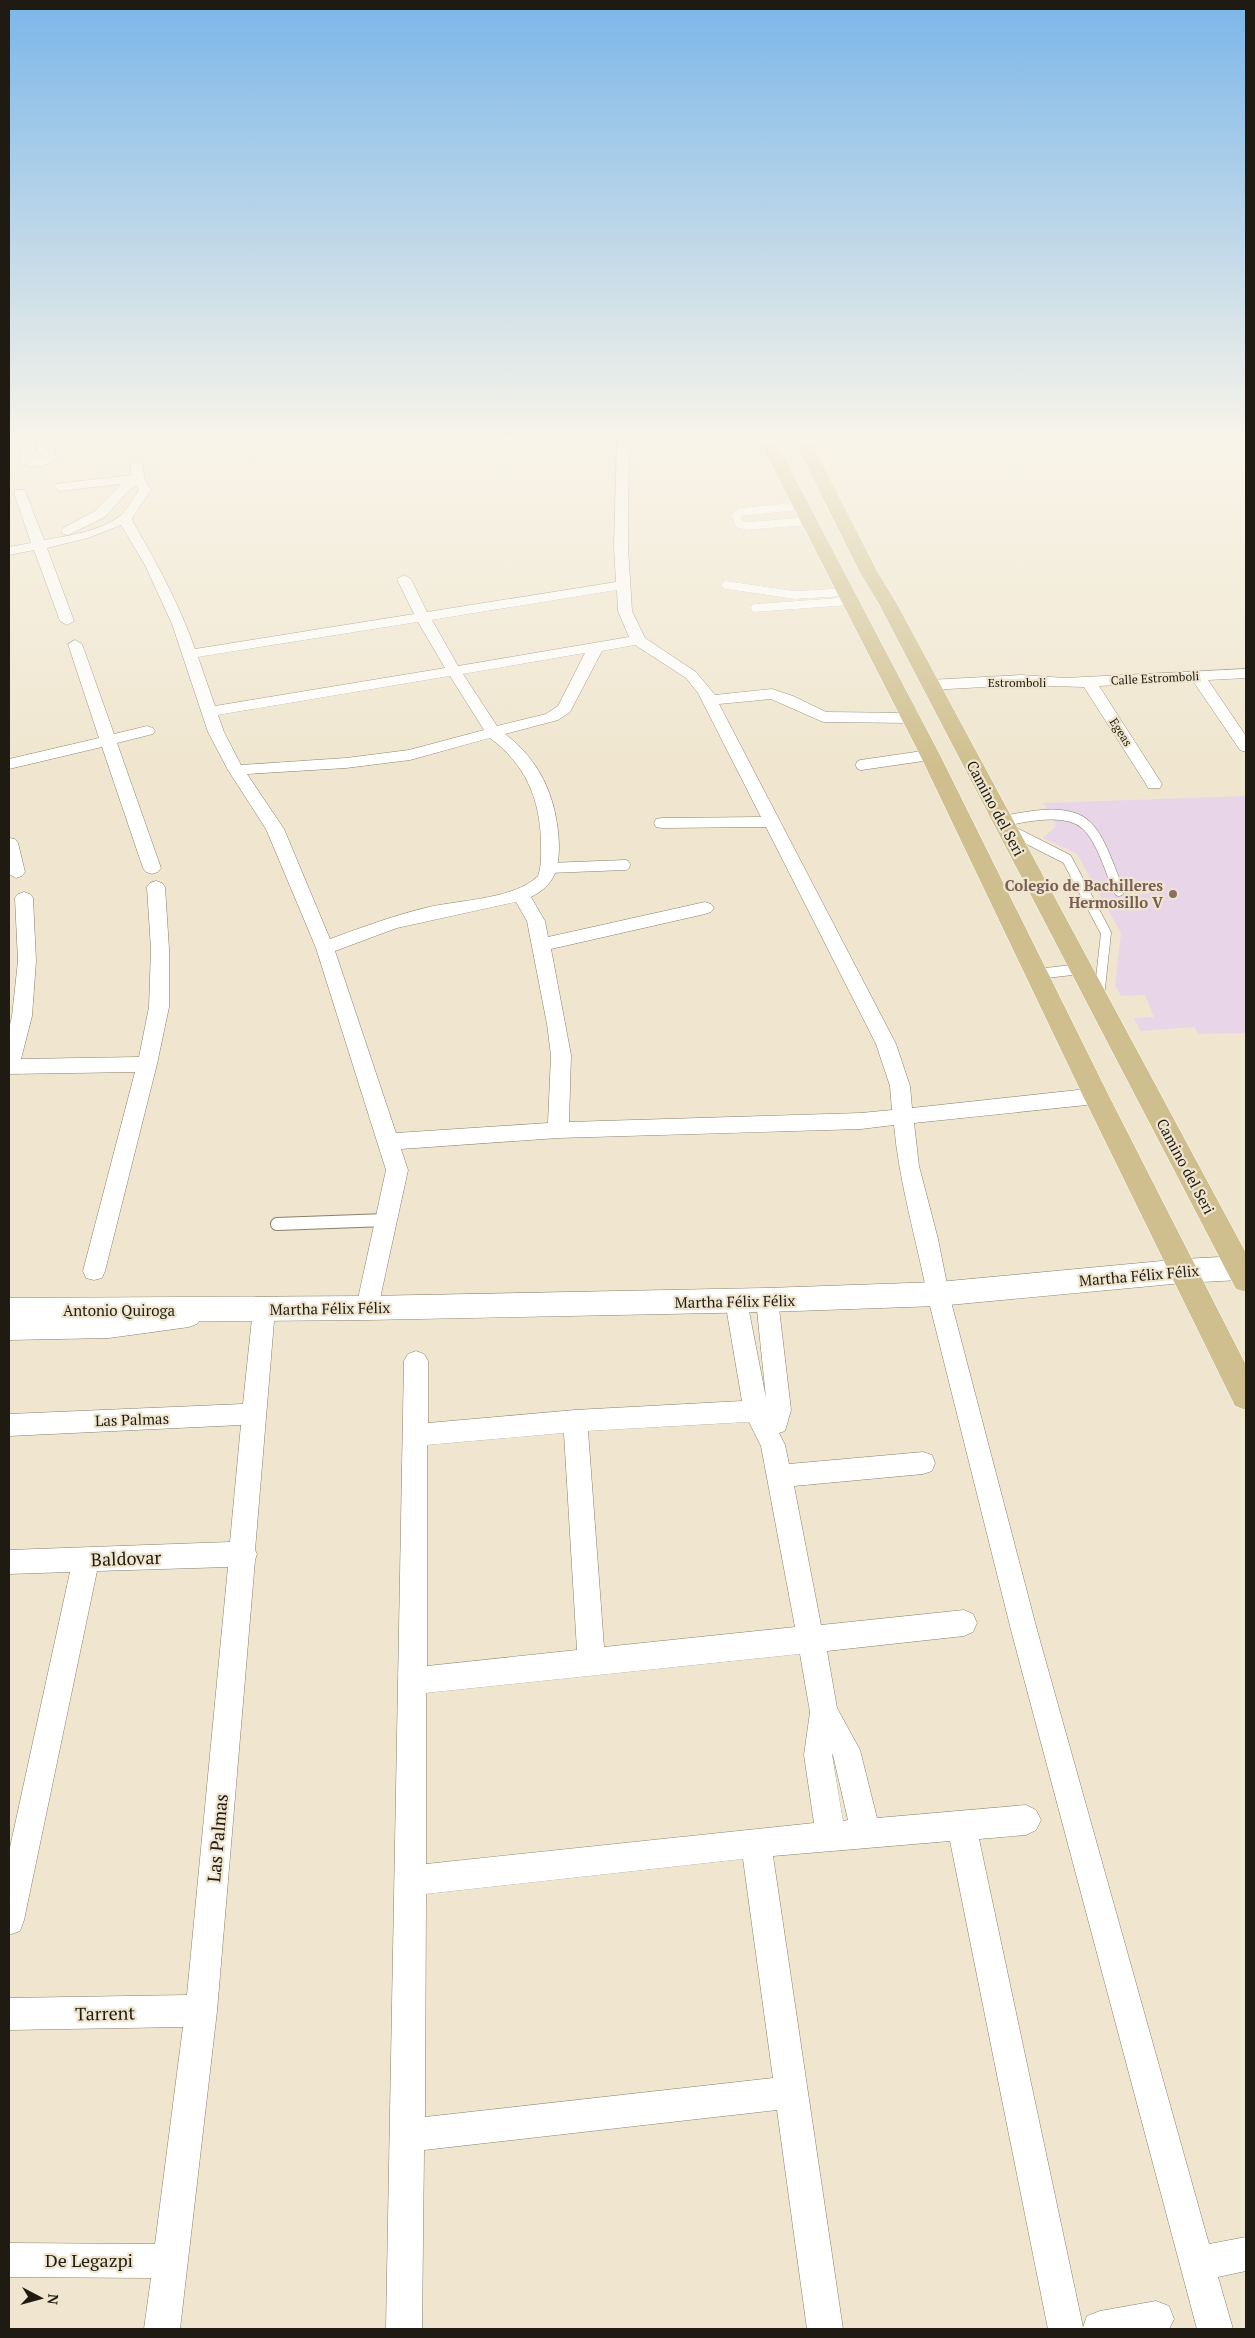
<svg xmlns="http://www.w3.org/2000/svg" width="1255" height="2338" viewBox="0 0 1255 2338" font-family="'PT Serif',serif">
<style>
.education{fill:#e8d6e8}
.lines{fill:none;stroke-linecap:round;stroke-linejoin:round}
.service-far2-casing{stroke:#89806b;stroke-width:8}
.service-far1-casing{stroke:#89806b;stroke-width:11}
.service-casing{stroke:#89806b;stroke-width:14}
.minor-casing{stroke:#89806b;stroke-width:1}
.tertiary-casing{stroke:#89806b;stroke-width:1}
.primary-casing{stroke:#fff;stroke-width:1}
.service-far2{stroke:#fff;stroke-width:8}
.service-far1{stroke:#fff;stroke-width:10}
.service{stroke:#fff;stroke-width:12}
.minor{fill:#fff;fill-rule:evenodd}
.tertiary{fill:#fff;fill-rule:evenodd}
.primary{fill:#cfbf8e;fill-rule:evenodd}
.education-dot{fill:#8d6e63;stroke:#f0e6cf;stroke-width:2}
.labels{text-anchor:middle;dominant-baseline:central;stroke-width:4.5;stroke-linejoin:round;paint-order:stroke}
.far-street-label{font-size:12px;fill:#1f1b13;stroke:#f0e6cf}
.street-label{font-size:15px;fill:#1f1b13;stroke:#f0e6cf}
.education-label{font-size:15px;font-weight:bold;fill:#785e54;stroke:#f0e6cf;text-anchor:end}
.near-street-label{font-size:18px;fill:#1f1b13;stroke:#f0e6cf}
</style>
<rect width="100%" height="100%" fill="#f0e6cf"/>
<polygon class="education" points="1246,796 1246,1033 1198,1034 1195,1027 1141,1031 1134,1018 1154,1017 1145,995 1121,996 1115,985 1121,933 1077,854 1043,838 1056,826 1043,803"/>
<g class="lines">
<g class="service-far2-casing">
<g id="service-far2">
<polyline points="801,506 740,512 736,516 739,524 746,526 809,521"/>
<polyline points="726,585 795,595 847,592"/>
<polyline points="755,608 851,601"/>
</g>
</g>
<g class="service-far1-casing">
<g id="service-far1">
<polyline points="861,765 930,755"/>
<path d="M 1003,821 C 1027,817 1066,807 1086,825 C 1101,838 1111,873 1119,891"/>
<polyline points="1008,829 1067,859 1106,933 1099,997"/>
<polyline points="549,868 625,865"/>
<polyline points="1037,974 1081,969"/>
</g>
</g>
<g class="service-casing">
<polyline id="service" points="277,1224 386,1220"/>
</g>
<g class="minor-casing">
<g id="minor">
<path d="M 22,442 L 34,442 L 35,451 L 31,456 L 32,459 L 44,456 L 37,450 L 37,442 L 49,442 L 49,448 L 54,450 L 56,457 C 48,468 28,471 19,460 L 23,451 Z"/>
<polygon points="135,442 147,442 143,450 139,451 133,447"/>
<path d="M 617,442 L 629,442 L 628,547 L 632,611 L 645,638 L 696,672 L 715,695 L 772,689 L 793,696 L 826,712 L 911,713 L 917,715 L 919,718 L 917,721 L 911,723 L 823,722 L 771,699 L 719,704 L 896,1044 L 910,1086 L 912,1108 L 1096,1088 L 1103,1091 L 1106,1096 L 1103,1101 L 1096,1104 L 914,1123 L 919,1166 L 938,1239 L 949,1294 L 1037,1630 L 1209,2244 L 1246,2237 L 1246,2271 L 1218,2277 L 1233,2329 L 1197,2329 L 1011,1630 L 927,1294 C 916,1238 899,1182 894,1125 L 861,1129 L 558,1138 L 401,1149 L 408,1170 L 378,1308 L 375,1315 L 367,1318 L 359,1315 L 356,1308 L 386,1170 L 316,948 L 266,829 L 228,770 L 208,732 L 172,624 L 145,565 L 121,525 L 88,538 L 47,548 L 74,621 L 67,625 L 60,621 L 34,550 L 9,555 L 9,547 L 31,543 L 14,493 L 15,490 L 25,490 L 26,493 L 44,540 C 68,536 100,531 120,516 C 127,510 133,498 139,490 L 136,485 L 127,492 L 105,517 L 68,535 L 63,534 L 61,531 L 63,528 L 95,511 L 121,484 L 60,491 L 54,487 L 55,484 L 131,475 L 131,465 L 137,461 L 143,465 L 144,478 L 151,490 L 132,518 L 133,522 C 157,563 179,604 195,649 L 414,614 L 397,579 L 404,575 L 411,579 L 427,612 L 616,582 L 614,547 ZM 617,590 L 618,611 L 629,637 L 458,666 L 432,620 ZM 418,622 L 445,668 L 215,706 L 198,657 ZM 635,645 L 686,678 L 698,693 L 761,817 L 662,818 L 656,819 L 654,823 L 656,827 L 662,828 L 766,827 L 876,1044 L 890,1086 L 892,1110 L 861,1113 L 569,1122 L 571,1055 L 551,949 L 705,914 L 711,912 L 714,908 L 711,904 L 705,902 L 548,937 L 545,921 L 531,897 C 555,885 559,869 559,844 C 557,799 541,761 505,734 L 558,720 L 570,712 L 602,651 ZM 585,653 L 558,706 L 546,714 L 497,726 L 463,674 ZM 450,676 L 484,730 L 409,750 L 346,758 L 241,765 L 224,732 L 218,715 ZM 490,738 C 525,764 540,798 541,842 C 541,853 542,865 538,876 C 515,899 460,900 429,907 C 395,915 363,927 330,939 L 284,829 L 247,774 L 346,768 L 410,760 ZM 516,902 L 527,921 L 547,1024 L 551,1055 L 548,1123 L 396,1133 L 335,951 L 397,928 Z"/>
<polygon points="75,640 82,644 114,734 147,726 153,728 155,731 153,734 117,743 161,868 158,872 152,874 146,872 143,868 102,747 9,769 9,759 99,738 68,644"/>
<polygon points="1246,669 1246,678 1208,680 1246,736 1246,752 1240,750 1193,681 1099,686 1162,784 1160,788 1148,788 1146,784 1084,687 1021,685 929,690 921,685 929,680 1021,675 1065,678"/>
<polygon points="9,838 15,839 18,843 25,872 22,876 16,878 9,874"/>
<polygon points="156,881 162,883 165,887 169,949 169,1007 157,1064 105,1271 102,1278 94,1280 86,1278 83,1271 135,1072 9,1074 9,1029 12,1016 18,961 15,898 18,894 24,892 30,894 33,898 36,961 32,1016 21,1059 139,1057 149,1007 151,949 147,887 150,883"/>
<path d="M 767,1290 L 775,1293 L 778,1300 L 791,1410 L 785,1431 L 779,1433 L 785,1445 L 789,1464 L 923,1452 L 932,1455 L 935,1463 L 932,1471 L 923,1474 L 794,1486 L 821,1625 L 964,1610 L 973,1614 L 977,1623 L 973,1632 L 964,1636 L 827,1651 L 837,1708 L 860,1750 L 877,1818 L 1026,1805 L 1036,1810 L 1041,1820 L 1036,1830 L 1026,1835 L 979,1839 L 1083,2327 L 1087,2316 L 1100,2311 L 1156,2301 L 1169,2306 L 1174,2319 L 1169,2329 L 1048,2329 L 950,1841 L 773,1856 L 843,2329 L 807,2329 L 777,2110 L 424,2150 L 422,2329 L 386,2329 L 404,1361 L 408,1354 L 416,1351 L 424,1354 L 428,1361 L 428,1423 L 575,1410 L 742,1401 L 725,1301 L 728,1294 L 736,1291 L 744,1294 L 747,1301 L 766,1398 L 756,1300 L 759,1293 ZM 749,1422 L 761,1446 L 795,1627 L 604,1647 L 588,1431 ZM 564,1433 L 577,1650 L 427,1666 L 427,1445 ZM 800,1654 L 810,1712 L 804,1755 L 814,1823 L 426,1864 L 426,1693 ZM 832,1754 L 833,1755 L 848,1820 L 843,1821 ZM 743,1859 L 773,2078 L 425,2117 L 426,1894 Z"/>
<polygon points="264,1299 272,1302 275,1309 255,1550 257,1554 255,1560 217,2011 180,2329 144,2329 151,2278 9,2277 9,2243 155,2244 183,2027 9,2030 9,1998 187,1995 228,1567 97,1571 24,1920 20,1931 9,1935 9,1852 70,1572 9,1574 9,1550 230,1542 241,1425 9,1436 9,1414 243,1404 253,1309 256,1302"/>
<polygon points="189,1307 197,1310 201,1317 197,1324 189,1327 109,1338 9,1340 9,1320 109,1318"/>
</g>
</g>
<g class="tertiary-casing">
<polygon id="tertiary" points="1240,1256 1246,1258 1246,1278 1240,1280 1183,1283 938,1306 767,1312 367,1320 9,1323 9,1298 367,1296 767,1288 938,1282 1183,1259"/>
</g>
<g class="primary-casing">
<g id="primary">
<polygon points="760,442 776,442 940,755 1109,1096 1246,1365 1246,1410 1235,1406 1083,1096 920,755"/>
<polygon points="795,442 811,442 877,571 897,604 1246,1253 1246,1292 1236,1289 879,604 859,571"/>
</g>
</g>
<use href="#service-far2" class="service-far2"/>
<use href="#service-far1" class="service-far1"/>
<use href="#service" class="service"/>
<use href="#minor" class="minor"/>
<use href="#tertiary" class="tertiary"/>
<use href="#primary" class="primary"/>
</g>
<linearGradient id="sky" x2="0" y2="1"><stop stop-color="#7bb6e8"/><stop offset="0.57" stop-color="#f8f4e9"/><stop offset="1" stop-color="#f8f4e9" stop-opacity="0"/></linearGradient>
<rect width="1255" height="769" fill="url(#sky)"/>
<circle class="education-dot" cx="1173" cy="894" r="5"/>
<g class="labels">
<g class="far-street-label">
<text transform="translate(1155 678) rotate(-3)">Calle Estromboli</text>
<text x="1017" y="682">Estromboli</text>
<text transform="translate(1121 732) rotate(57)">Egeas</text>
</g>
<g class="street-label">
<text transform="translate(996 808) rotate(62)">Camino del Seri</text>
<text transform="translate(1186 1166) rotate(62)">Camino del Seri</text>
<text transform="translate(1139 1275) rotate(-5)">Martha Félix Félix</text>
<text transform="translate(735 1301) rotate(-1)">Martha Félix Félix</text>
<text transform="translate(330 1308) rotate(-1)">Martha Félix Félix</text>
<text x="119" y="1310">Antonio Quiroga</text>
<text transform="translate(132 1419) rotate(-2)">Las Palmas</text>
</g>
<g class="education-label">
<text x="1163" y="885">Colegio de Bachilleres<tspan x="1163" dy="17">Hermosillo V</tspan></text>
</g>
<g class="near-street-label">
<text transform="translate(126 1558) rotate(-2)">Baldovar</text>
<text transform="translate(217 1838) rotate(-85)">Las Palmas</text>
<text transform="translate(105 2013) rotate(-1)">Tarrent</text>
<text x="89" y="2260">De Legazpi</text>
</g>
</g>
<rect width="1255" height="2338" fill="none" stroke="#1f1b13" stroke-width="20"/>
<g transform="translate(40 2298) rotate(96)" stroke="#f0e6cf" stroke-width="4" paint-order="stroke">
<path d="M0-4L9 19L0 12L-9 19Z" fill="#1f1b13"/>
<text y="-8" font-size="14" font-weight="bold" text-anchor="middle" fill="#1f1b13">N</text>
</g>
</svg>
